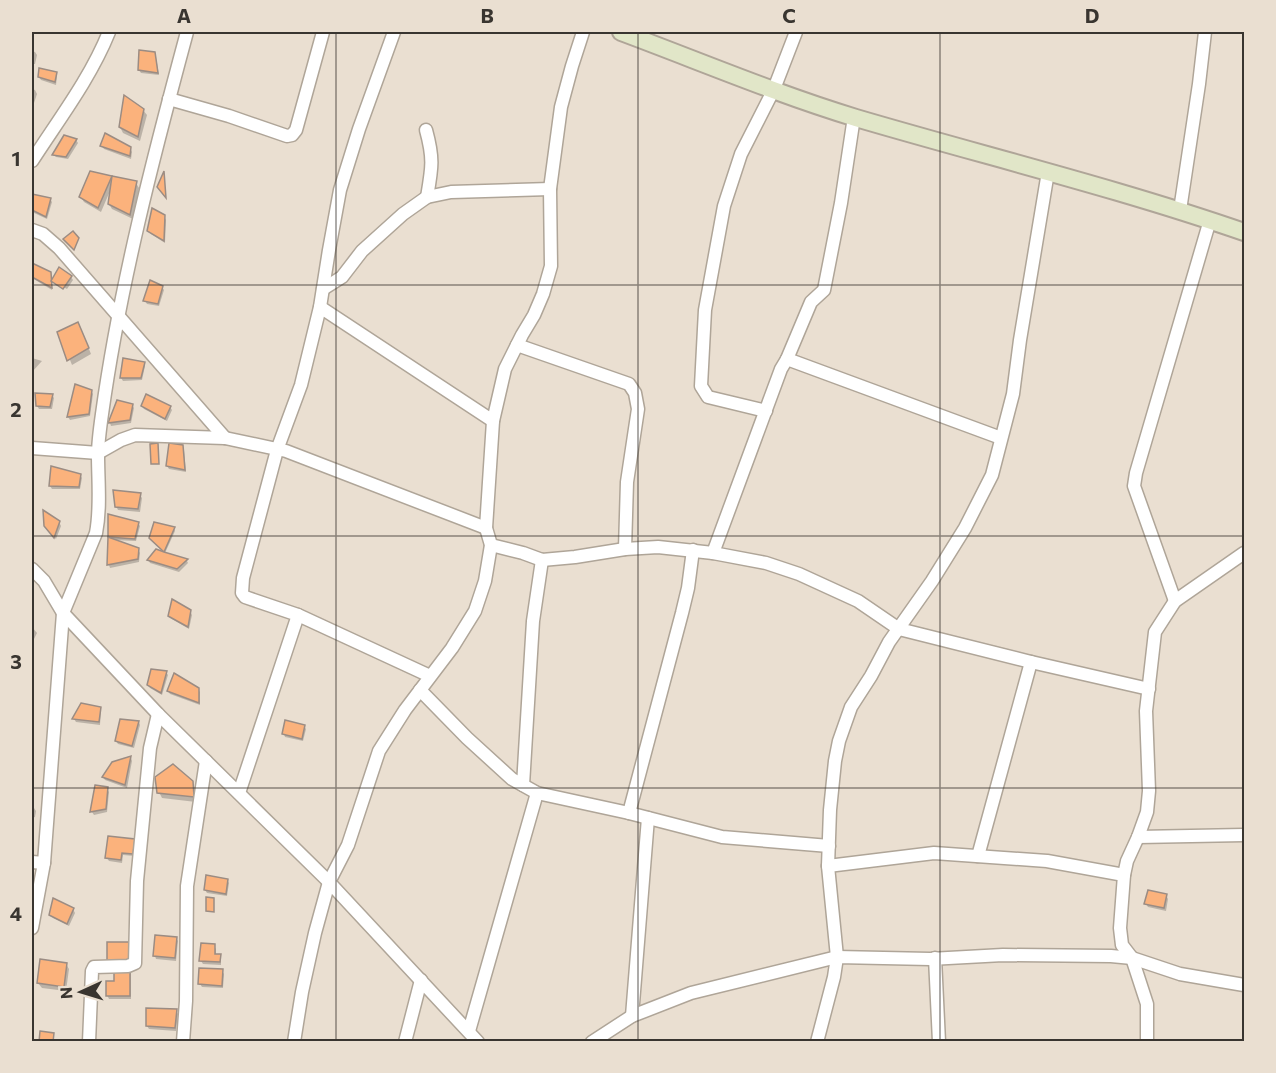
<svg xmlns="http://www.w3.org/2000/svg" width="1276" height="1073" viewBox="0 0 1276 1073" font-family="Commissioner,sans-serif">
<style>
.shadow{fill:#0003}
.building{fill:#fbb27c;stroke:#9b8c83;stroke-width:1.5}
.lines{fill:none;stroke-linecap:round;stroke-linejoin:round}
.street-casing{stroke:#afa598;stroke-width:15}
.secondary-casing{stroke:#afa598;stroke-width:20}
.street{stroke:#fff;stroke-width:12}
.secondary{stroke:#e1e6c8;stroke-width:16}
.grid{fill:none;stroke:#393530;stroke-width:1.5;stroke-opacity:0.55}
.neatline{fill:none;stroke:#393530;stroke-width:2}
.grid-label{font-size:20px;text-anchor:middle;font-weight:bold;fill:#393530}
</style>
<rect width="100%" height="100%" fill="#eadfd1"/>
<g class="shadow">
<polygon points="32,51 35,52 37,55 35,64 32,64"/>
<polygon points="154,54 156,57 159,75 141,73 139,70"/>
<polygon points="56,73 57,76 56,85 41,80 39,77"/>
<polygon points="32,89 35,90 37,94 34,103 32,102"/>
<polygon points="143,110 147,115 140,141 123,133 120,127"/>
<polygon points="65,137 76,140 78,143 68,159 56,157 54,155"/>
<polygon points="102,146 130,148 132,152 131,159 104,149"/>
<polygon points="91,172 136,183 139,188 133,219 112,209 109,204 110,191 101,212 84,202 81,197"/>
<polygon points="32,196 50,199 52,202 47,219 32,212"/>
<polygon points="164,216 166,220 165,243 151,234 149,231"/>
<polygon points="32,265 50,273 52,277 52,290 32,278"/>
<polygon points="60,269 71,277 73,280 67,289 53,281 53,283 52,282"/>
<polygon points="162,287 164,290 159,306 147,304 145,301"/>
<polygon points="81,329 91,354 72,365 59,332"/>
<polygon points="32,358 42,361 32,372"/>
<polygon points="144,363 145,366 142,380 123,381 121,378"/>
<polygon points="76,386 91,391 93,394 90,416 70,420 68,417"/>
<polygon points="52,395 54,398 52,409 39,409 37,406"/>
<polygon points="118,402 132,405 134,408 131,423 111,426 110,423"/>
<polygon points="142,406 170,407 172,410 167,421 144,409"/>
<polygon points="182,447 184,450 186,472 169,469 167,466"/>
<polygon points="80,475 82,478 80,489 52,489 50,486"/>
<polygon points="140,495 142,498 140,512 118,510 116,506"/>
<polygon points="110,516 138,523 140,526 136,541 114,540 138,549 140,553 139,562 110,568 109,565"/>
<polygon points="59,522 61,526 56,539 48,530"/>
<polygon points="174,528 175,531 165,553 153,541"/>
<polygon points="156,551 187,561 188,563 179,572 150,563 149,561"/>
<polygon points="190,611 192,615 189,629 172,619 170,616"/>
<polygon points="32,627 37,633 32,643"/>
<polygon points="166,672 168,675 162,695 150,688 148,685"/>
<polygon points="198,689 200,692 200,705 170,694 168,691"/>
<polygon points="82,705 100,708 101,711 100,725 76,722 74,719"/>
<polygon points="139,722 140,725 134,748 118,744 116,741"/>
<polygon points="304,726 306,729 303,741 285,737 284,734"/>
<polygon points="131,758 132,761 127,788 105,780 103,777"/>
<polygon points="192,782 195,788 196,802 162,798 159,792"/>
<polygon points="97,787 107,789 109,792 107,812 94,815 92,812"/>
<polygon points="32,807 34,808 36,811 35,817 32,818"/>
<polygon points="134,840 135,843 134,856 123,855 122,863 109,861 107,858"/>
<polygon points="227,880 229,883 227,896 207,893 205,890"/>
<polygon points="1166,895 1168,899 1166,911 1148,907 1146,904"/>
<polygon points="73,909 75,913 69,926 53,918 51,915"/>
<polygon points="176,938 178,941 176,961 156,959 155,956"/>
<polygon points="214,946 216,949 216,955 220,956 221,959 221,965 203,964 201,961"/>
<polygon points="66,964 69,969 66,991 42,988 38,983"/>
<polygon points="129,969 131,973 131,999 109,999 107,995"/>
<polygon points="222,971 224,974 223,988 202,987 200,984"/>
<polygon points="176,1011 178,1014 176,1031 149,1029 147,1026"/>
</g>
<g class="building">
<polygon points="139,50 155,52 158,73 138,70"/>
<polygon points="39,68 57,72 55,82 38,77"/>
<polygon points="124,95 144,109 138,137 119,127"/>
<polygon points="105,133 131,147 130,156 100,146"/>
<polygon points="64,135 77,139 66,157 52,155"/>
<polygon points="90,171 112,176 98,208 79,197"/>
<polygon points="164,171 166,198 157,187"/>
<polygon points="112,176 137,181 130,215 108,204"/>
<polygon points="32,194 51,198 46,217 32,210"/>
<polygon points="152,208 165,215 164,241 147,231"/>
<polygon points="73,231 79,238 74,250 63,239"/>
<polygon points="32,263 51,272 52,288 32,277"/>
<polygon points="59,267 72,276 63,289 51,281"/>
<polygon points="150,280 163,286 158,304 143,301"/>
<polygon points="78,322 89,348 67,361 57,332"/>
<polygon points="123,358 145,362 141,378 120,378"/>
<polygon points="75,384 92,390 89,414 67,417"/>
<polygon points="35,393 53,394 50,407 36,406"/>
<polygon points="146,394 171,406 165,419 141,406"/>
<polygon points="117,400 133,404 130,420 108,423"/>
<polygon points="158,443 159,464 151,464 150,444"/>
<polygon points="169,443 183,445 185,470 166,466"/>
<polygon points="51,466 81,474 79,487 49,486"/>
<polygon points="113,490 141,493 138,509 115,507"/>
<polygon points="43,510 60,521 54,538 44,526"/>
<polygon points="108,514 139,522 135,539 108,537"/>
<polygon points="154,522 175,527 164,552 149,538"/>
<polygon points="108,537 139,548 138,559 107,565"/>
<polygon points="156,549 164,552 188,559 177,569 147,560"/>
<polygon points="172,599 191,610 188,627 168,616"/>
<polygon points="151,669 167,671 161,693 147,685"/>
<polygon points="174,673 199,688 199,703 167,691"/>
<polygon points="81,703 101,707 99,722 72,719"/>
<polygon points="120,719 139,721 132,746 115,741"/>
<polygon points="285,720 305,725 302,739 282,734"/>
<polygon points="131,756 125,785 102,777 112,762"/>
<polygon points="173,764 193,781 194,797 157,793 155,777"/>
<polygon points="95,785 108,787 106,809 90,812"/>
<polygon points="108,836 135,839 133,854 122,853 121,860 105,858"/>
<polygon points="206,875 228,879 226,894 204,890"/>
<polygon points="1148,890 1167,894 1164,908 1144,904"/>
<polygon points="206,897 214,898 214,912 206,911"/>
<polygon points="53,898 74,908 67,924 49,915"/>
<polygon points="155,935 177,937 175,958 153,956"/>
<rect x="107" y="942" width="23" height="19"/>
<polygon points="201,943 215,944 215,954 221,954 220,962 199,961"/>
<polygon points="40,959 67,963 64,987 37,983"/>
<polygon points="114,968 130,968 130,996 106,996 106,981 114,981"/>
<polygon points="199,968 223,969 222,986 198,984"/>
<polygon points="146,1008 177,1009 175,1028 146,1026"/>
<polygon points="40,1031 54,1033 53,1042 39,1042"/>
</g>
<g class="lines">
<g class="street-casing">
<g id="street">
<polyline points="169,99 229,116 287,136 292,135 296,130 323,32"/>
<path d="M 426,130 C 434,159 432,168 427,197"/>
<path d="M 32,161 C 59,119 90,79 109,32"/>
<polyline points="1180,210 1199,84 1205,32"/>
<polyline points="32,230 43,234 59,248 225,438"/>
<polyline points="323,289 342,277 362,251 403,214 427,197 451,192 550,189"/>
<polyline points="320,307 493,421"/>
<polyline points="517,345 629,384 635,393 638,409 627,482 625,549"/>
<polyline points="787,359 811,302 824,290 841,203 854,117"/>
<polyline points="766,411 708,397 701,386 705,310 724,206 741,154 774,89 796,32"/>
<polyline points="32,448 98,453 121,440 135,435 225,438 286,451 486,528"/>
<polyline points="491,545 523,553 542,560 575,557 625,549 658,547 713,553 766,563 799,574 858,601 899,629 1031,662 1149,689"/>
<polyline points="713,553 781,369 787,359 1001,438"/>
<polyline points="32,569 44,581 63,613 158,714 329,882 478,1042"/>
<polyline points="1175,601 1134,486 1136,473 1210,220"/>
<polyline points="298,615 430,676"/>
<polyline points="420,690 467,738 512,779 537,793 629,813 722,837 829,846"/>
<polyline points="523,785 533,621 542,560"/>
<polyline points="239,793 298,615 245,597 242,593 243,578 277,450 301,385 320,307 329,250 340,190 359,129 394,32"/>
<polyline points="629,813 682,613 688,588 693,550"/>
<polyline points="1138,837 1244,835"/>
<polyline points="978,856 1031,662"/>
<polyline points="32,862 44,863"/>
<polyline points="828,866 934,853 1047,861 1124,875"/>
<path d="M 32,928 L 44,863 L 63,613 L 96,533 C 101,507 98,481 98,455 C 98,442 100,428 102,414 C 120,285 153,158 187,32"/>
<polyline points="935,958 939,1042"/>
<polyline points="632,1016 648,818"/>
<polyline points="469,1031 537,793"/>
<polyline points="89,1042 92,971 94,967 128,966 135,963 137,881 150,748 158,714"/>
<polyline points="183,1042 186,1001 187,886 206,761"/>
<polyline points="294,1042 302,992 315,933 329,882 348,845 379,751 405,710 452,648 475,611 485,581 491,545 486,528 493,421 505,369 522,335 534,315 543,294 551,266 550,189 561,107 572,66 583,32"/>
<polyline points="405,1042 421,980"/>
<polyline points="592,1042 632,1016 691,993 837,957 930,959 1003,955 1111,956 1132,958 1180,974 1244,985"/>
<polyline points="817,1042 834,977 837,957 828,866 830,810 835,761 839,741 851,707 871,676 889,642 932,581 965,528 992,475 1013,394 1020,340 1048,172"/>
<polyline points="1147,1042 1147,1004 1132,958 1122,945 1120,928 1124,875 1127,861 1138,837 1147,812 1149,791 1146,711 1155,632 1175,601 1244,553"/>
</g>
</g>
<g class="secondary-casing">
<path id="secondary" d="M 621,32 C 699,61 777,94 856,118 C 985,156 1117,188 1244,232"/>
</g>
<use href="#street" class="street"/>
<use href="#secondary" class="secondary"/>
</g>
<path class="grid" d="M 336,32 L 336,1042M 638,32 L 638,1042M 940,32 L 940,1042M 32,285 L 1244,285M 32,536 L 1244,536M 32,788 L 1244,788"/>
<rect width="1276" height="1073" fill="none" stroke="#eadfd1" stroke-width="66"/>
<g transform="translate(81 992) rotate(266)" stroke="#eadfd1" stroke-width="4.5" paint-order="stroke">
<path d="M0-4.5L10 22L0 15L-10 22Z" fill="#393530"/>
<text y="-9" font-size="16" font-weight="bold" text-anchor="middle" fill="#393530">N</text>
</g>
<rect x="33" y="33" width="1210" height="1007" class="neatline"/>
<g class="grid-label">
<text x="184" y="23">A</text>
<text x="487" y="23">B</text>
<text x="789" y="23">C</text>
<text x="1092" y="23">D</text>
<text x="16" y="166">1</text>
<text x="16" y="417">2</text>
<text x="16" y="669">3</text>
<text x="16" y="921">4</text>
</g>
</svg>
